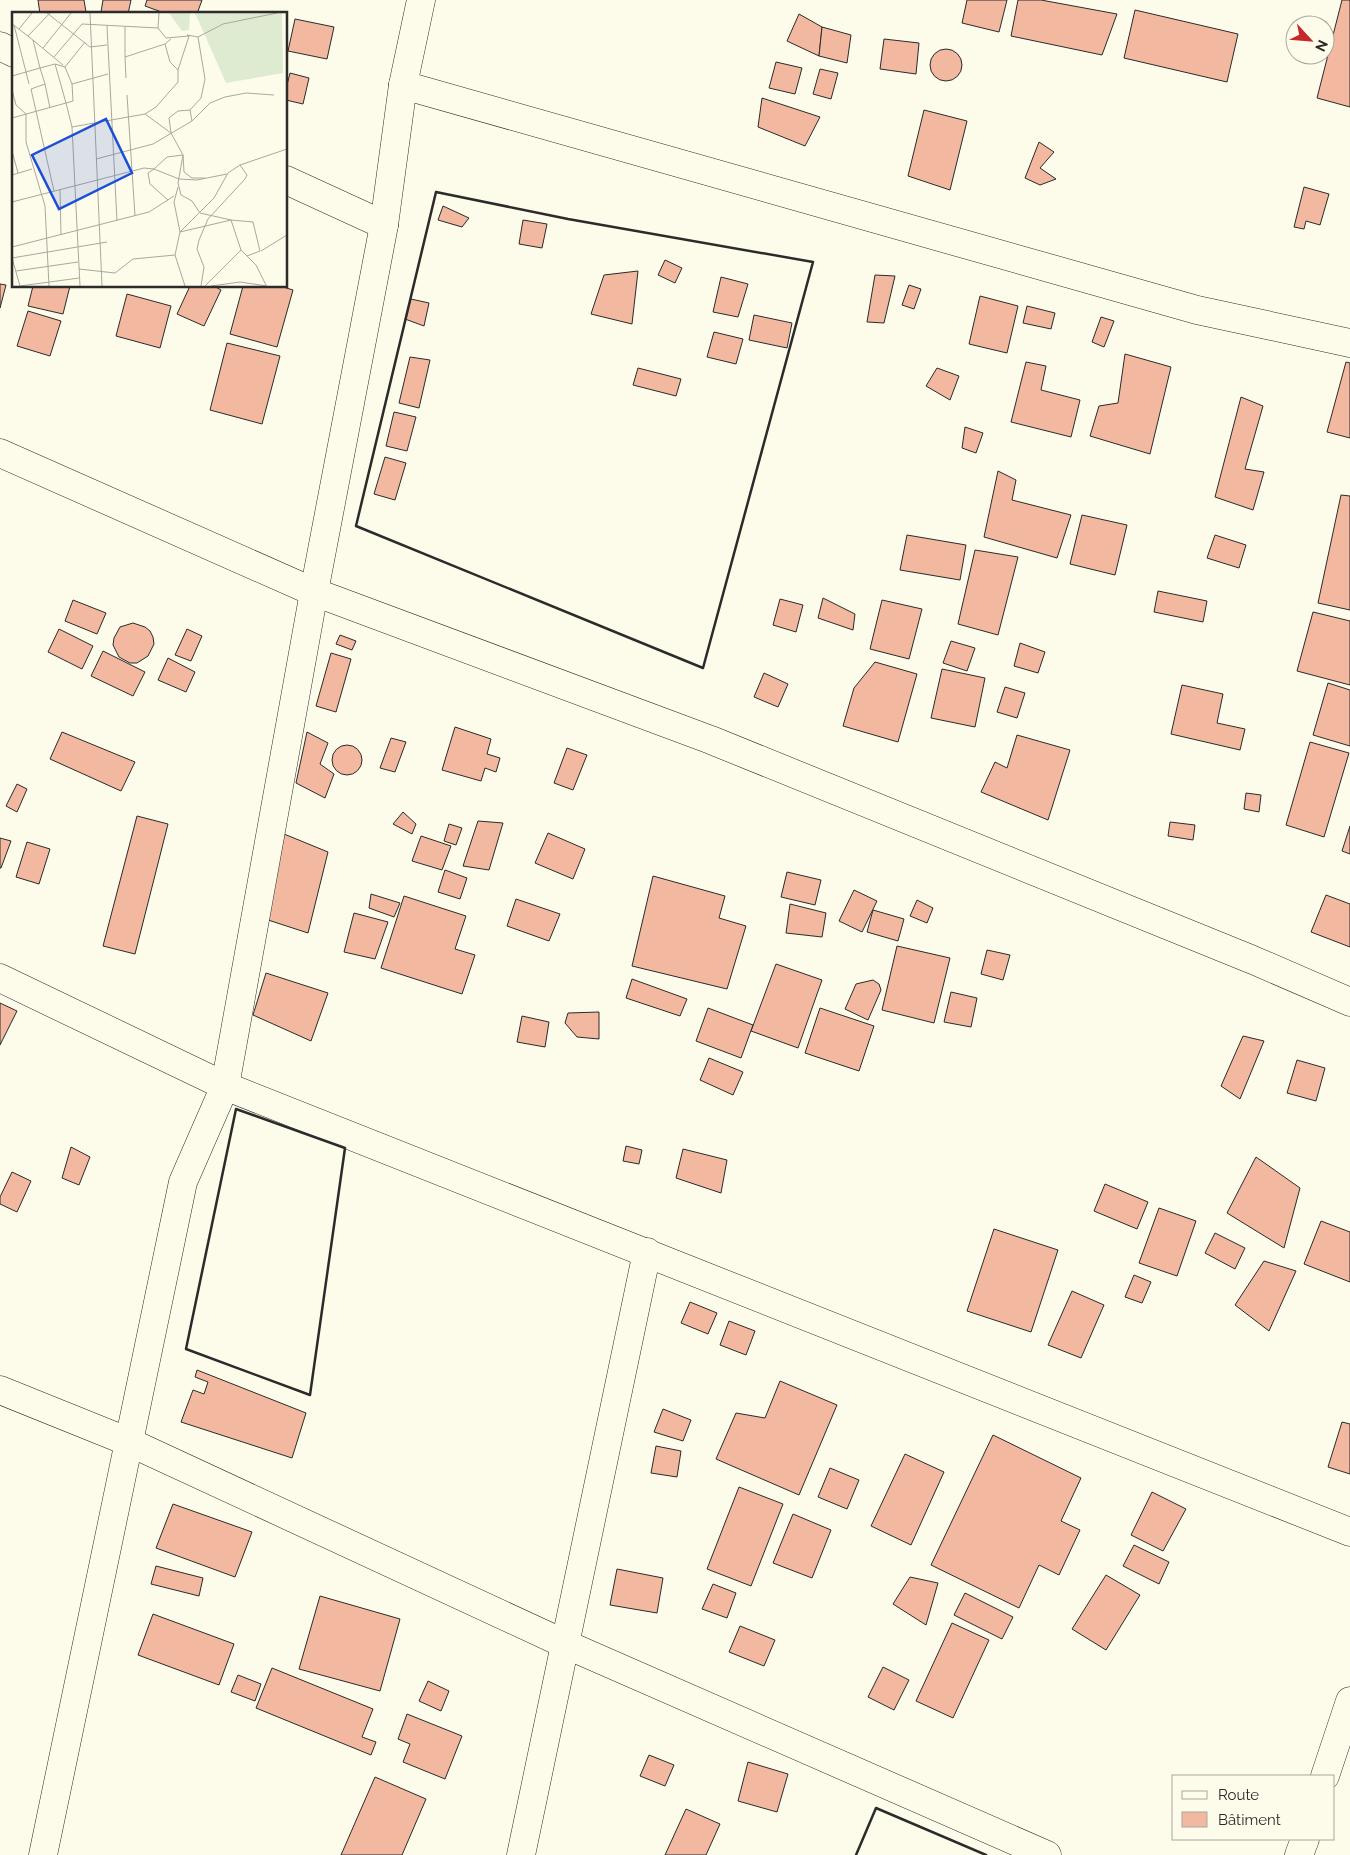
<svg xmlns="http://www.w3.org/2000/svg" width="1350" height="1855" viewBox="0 0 1350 1855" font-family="Raleway,sans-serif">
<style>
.building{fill:#f2b8a0;stroke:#2b2b2b}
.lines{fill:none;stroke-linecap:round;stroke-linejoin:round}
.minor-casing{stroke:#2b2b2b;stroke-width:29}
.minor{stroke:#fdfbea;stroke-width:28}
.wall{stroke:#2b2b2b;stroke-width:2.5}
.inset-road{fill:none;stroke:#a9a89e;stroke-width:1}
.view{fill:#1d4ed8;fill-opacity:0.15;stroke:#1d4ed8;stroke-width:2.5}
.inset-edge{fill:none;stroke:#2b2b2b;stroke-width:2.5}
</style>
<rect width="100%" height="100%" fill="#fdfbea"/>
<g class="building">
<polygon points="38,0 84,0 86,12 40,14"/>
<polygon points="103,0 131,0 128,14 101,12"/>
<polygon points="147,0 202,0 197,14 167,14 145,6"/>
<polygon points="967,0 1007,0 999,32 962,23"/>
<polygon points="1018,0 1041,0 1117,14 1102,55 1011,36"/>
<polygon points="1342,0 1350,0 1350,107 1317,98"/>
<polygon points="1135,10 1238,34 1227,82 1124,58"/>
<polygon points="799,14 822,27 819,56 787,41"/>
<polygon points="295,19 334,27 327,59 288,51"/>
<polygon points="822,27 851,35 847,63 819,56"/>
<polygon points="884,39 919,43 916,74 880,69"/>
<circle cx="946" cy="65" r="16"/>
<polygon points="776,62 802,68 795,94 769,88"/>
<polygon points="820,69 838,73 831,99 813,94"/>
<polygon points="290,73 309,78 303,104 286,100 286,89"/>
<polygon points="762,98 820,117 805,146 758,127"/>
<polygon points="924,110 967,121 950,190 908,176"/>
<polygon points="1039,142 1054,152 1040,168 1056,179 1040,185 1025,178"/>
<polygon points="1304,187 1329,194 1320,225 1306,221 1304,229 1294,227"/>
<polygon points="443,206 469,218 462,227 438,220"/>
<polygon points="523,220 547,224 542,248 519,244"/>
<polygon points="665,260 682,268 675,283 658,275"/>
<polygon points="638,271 632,324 591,314 604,275"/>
<polygon points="875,275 895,276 884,323 867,322"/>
<polygon points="721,277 748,284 738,317 713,312"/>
<polygon points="0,284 6,285 0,308"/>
<polygon points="909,285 921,289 914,309 902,305"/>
<polygon points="33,286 70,286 63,314 28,306"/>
<polygon points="190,286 214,286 221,290 204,326 177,314"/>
<polygon points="243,286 280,286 293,290 277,347 230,334"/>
<polygon points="127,294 171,306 160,348 116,336"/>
<polygon points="980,296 1018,306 1007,353 969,344"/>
<polygon points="411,299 429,303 424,326 405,319"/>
<polygon points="1027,306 1055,313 1051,329 1023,323"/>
<polygon points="28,311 61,321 50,356 17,346"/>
<polygon points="754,315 792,323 787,348 749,340"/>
<polygon points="1101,317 1114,321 1104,347 1092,342"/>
<polygon points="714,332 743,339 736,364 707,357"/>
<polygon points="227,343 280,356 262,424 210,410"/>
<polygon points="1125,354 1171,367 1150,454 1090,436 1099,406 1118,403"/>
<polygon points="410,357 430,360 419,408 399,403"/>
<polygon points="1026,362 1046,366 1041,390 1080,400 1071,437 1011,422"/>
<polygon points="1346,362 1350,363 1350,438 1327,432"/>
<polygon points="638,368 681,379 676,396 633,385"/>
<polygon points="937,368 959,376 950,400 926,386"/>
<polygon points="1241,397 1263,406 1245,469 1264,472 1253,510 1215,497"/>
<polygon points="394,412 416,417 407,451 386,446"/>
<polygon points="965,427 983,433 976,453 962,448"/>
<polygon points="385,457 406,463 395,500 374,494"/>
<polygon points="998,471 1016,480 1012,500 1071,515 1057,558 984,537"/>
<polygon points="1341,495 1350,496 1350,610 1318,603"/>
<polygon points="1082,515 1127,525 1115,575 1070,564"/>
<polygon points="907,535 966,545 960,580 900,570"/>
<polygon points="1215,535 1246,545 1239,568 1207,558"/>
<polygon points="975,550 1018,557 998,635 958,624"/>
<polygon points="1158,591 1207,601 1203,622 1154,612"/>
<polygon points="823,598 855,614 853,630 818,618"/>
<polygon points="780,599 803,605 796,632 773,625"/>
<polygon points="73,600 106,613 97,634 65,621"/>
<polygon points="882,600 922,609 909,659 870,649"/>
<polygon points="1313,612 1350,621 1350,685 1297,671"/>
<polygon points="133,623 145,627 150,631 153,637 154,644 148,656 137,663 130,663 119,657 113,645 114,638 120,627"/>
<polygon points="59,629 93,646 82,669 48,652"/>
<polygon points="187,629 202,636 191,661 175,655"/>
<polygon points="340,635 356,641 352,650 336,644"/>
<polygon points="951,641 975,648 967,671 943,663"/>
<polygon points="1020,643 1045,652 1038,673 1014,666"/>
<polygon points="103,651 145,672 133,696 91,676"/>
<polygon points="331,653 351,659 336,712 316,706"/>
<polygon points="168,658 195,672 186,692 158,680"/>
<polygon points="875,662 917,674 898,742 843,726 854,688"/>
<polygon points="942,669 985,678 975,727 931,718"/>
<polygon points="764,673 788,684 778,707 754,697"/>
<polygon points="1328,683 1350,690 1350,746 1313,735"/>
<polygon points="1182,685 1223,694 1217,723 1245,729 1240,750 1171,734"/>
<polygon points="1005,687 1025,693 1017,718 997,712"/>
<polygon points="455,727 491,739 487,754 500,758 496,772 485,768 481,781 442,770"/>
<polygon points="62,732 135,762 121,791 50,759"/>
<polygon points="307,732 328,743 320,764 334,774 325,798 296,783"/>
<polygon points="1017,735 1070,750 1048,820 981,792 995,762 1007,768"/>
<polygon points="391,738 406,742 395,772 380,768"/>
<polygon points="1310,742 1349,753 1324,837 1286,825"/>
<circle cx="347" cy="760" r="15"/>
<polygon points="567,748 587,755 573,790 554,783"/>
<polygon points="17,784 27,789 17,812 6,806"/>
<polygon points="1246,793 1261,795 1259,812 1244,809"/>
<polygon points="403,812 416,824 412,834 393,824"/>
<polygon points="137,816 168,824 135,954 103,946"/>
<polygon points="478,821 503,823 489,870 463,866"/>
<polygon points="1170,822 1195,825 1193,840 1168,836"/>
<polygon points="449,824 462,828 456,845 444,841"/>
<polygon points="1350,826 1350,854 1342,851"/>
<polygon points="548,833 585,849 573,879 535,863"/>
<polygon points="284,834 328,852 308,933 265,919"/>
<polygon points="421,836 451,846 442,870 412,861"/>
<polygon points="0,838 11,841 1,868 0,868"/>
<polygon points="27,842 50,849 39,884 16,877"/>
<polygon points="445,870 467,878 460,899 438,892"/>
<polygon points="787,872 821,880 815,905 781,897"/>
<polygon points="653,876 725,896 719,918 746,926 727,989 632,966"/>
<polygon points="854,890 877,901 862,932 839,921"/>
<polygon points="371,894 400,903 394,917 369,908"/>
<polygon points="1326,895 1350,904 1350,947 1311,932"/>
<polygon points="404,896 466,916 455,949 475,955 462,994 381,968"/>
<polygon points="516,899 560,914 549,941 507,926"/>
<polygon points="917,900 933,908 927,923 910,916"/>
<polygon points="790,904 826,913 822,937 786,933"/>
<polygon points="873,910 904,919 898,941 867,932"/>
<polygon points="354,913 388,922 375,959 344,952"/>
<polygon points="897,946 950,958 934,1023 882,1010"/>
<polygon points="987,950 1010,955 1003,980 981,974"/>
<polygon points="776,964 822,980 798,1048 751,1031"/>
<polygon points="266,973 328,993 311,1041 253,1015"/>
<polygon points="632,979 687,999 680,1016 626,998"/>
<polygon points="873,980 879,984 881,990 868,1020 845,1009 856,984"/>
<polygon points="951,992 977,998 971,1027 944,1022"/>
<polygon points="0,1003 17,1011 0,1045"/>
<polygon points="708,1008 753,1025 741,1058 696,1041"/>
<polygon points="820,1008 874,1026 859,1071 805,1053"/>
<polygon points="599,1012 599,1039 577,1037 565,1023 568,1013"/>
<polygon points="522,1016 549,1022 545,1047 517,1042"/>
<polygon points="1243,1036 1264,1041 1240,1099 1221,1086"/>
<polygon points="709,1058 743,1072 733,1095 700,1080"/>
<polygon points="1297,1060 1325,1068 1316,1101 1287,1093"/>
<polygon points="626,1146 642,1150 639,1164 623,1161"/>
<polygon points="71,1147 90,1157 79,1185 62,1178"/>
<polygon points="683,1149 727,1160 721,1193 676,1178"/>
<polygon points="1256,1157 1300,1188 1284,1248 1227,1213"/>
<polygon points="12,1172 31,1181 17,1212 0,1204 0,1197"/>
<polygon points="1105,1184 1148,1202 1137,1229 1094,1211"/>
<polygon points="1159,1208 1196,1221 1177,1276 1139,1263"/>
<polygon points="1321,1221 1350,1232 1350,1282 1304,1264"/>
<polygon points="994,1229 1058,1250 1031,1332 967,1311"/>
<polygon points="1215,1233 1245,1248 1235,1269 1205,1253"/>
<polygon points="1264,1261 1296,1271 1269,1331 1235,1305"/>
<polygon points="1134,1275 1151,1282 1142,1303 1125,1297"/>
<polygon points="1072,1291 1104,1305 1081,1358 1048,1345"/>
<polygon points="690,1302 717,1313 708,1334 681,1323"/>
<polygon points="729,1321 755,1331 746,1355 720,1345"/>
<polygon points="197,1370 306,1413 292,1458 181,1422 193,1390 204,1394 208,1382 195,1377"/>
<polygon points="780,1381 837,1405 799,1495 716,1459 736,1413 765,1418"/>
<polygon points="663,1409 691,1420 683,1441 654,1432"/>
<polygon points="1342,1422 1350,1424 1350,1474 1328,1467"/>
<polygon points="993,1435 1081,1478 1061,1521 1080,1530 1059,1575 1039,1565 1019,1608 931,1565"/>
<polygon points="656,1446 681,1451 677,1477 651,1473"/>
<polygon points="905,1454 944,1472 911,1545 871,1526"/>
<polygon points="830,1468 859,1480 847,1509 818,1497"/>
<polygon points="739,1487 783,1504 751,1586 707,1569"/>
<polygon points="1152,1492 1186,1509 1163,1551 1131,1535"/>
<polygon points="173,1504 252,1532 235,1577 156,1548"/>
<polygon points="793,1514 831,1530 812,1578 773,1563"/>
<polygon points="1134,1545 1169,1562 1159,1584 1123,1566"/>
<polygon points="156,1566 203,1578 199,1596 151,1584"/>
<polygon points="617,1569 663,1578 657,1613 610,1605"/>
<polygon points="1106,1575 1140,1595 1106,1650 1072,1629"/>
<polygon points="910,1577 938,1583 926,1625 893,1604"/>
<polygon points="713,1584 736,1593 727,1618 702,1609"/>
<polygon points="965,1593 1013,1617 1002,1639 954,1615"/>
<polygon points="320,1596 400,1619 380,1691 299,1669"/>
<polygon points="153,1614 234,1644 219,1685 138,1655"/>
<polygon points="952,1623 989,1640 953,1718 916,1701"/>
<polygon points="740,1626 775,1640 764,1666 729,1652"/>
<polygon points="883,1667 909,1680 894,1710 868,1697"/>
<polygon points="272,1668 373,1709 362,1737 376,1742 371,1755 256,1708"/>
<polygon points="238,1675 261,1684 255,1701 231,1692"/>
<polygon points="428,1681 449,1691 441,1711 419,1701"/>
<polygon points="407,1714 462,1736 445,1779 403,1762 410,1744 398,1739"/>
<polygon points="649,1755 674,1765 665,1786 640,1776"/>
<polygon points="748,1762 788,1774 777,1812 738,1801"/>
<polygon points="375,1777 426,1799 402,1855 341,1855"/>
<polygon points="686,1809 720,1824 706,1855 665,1855"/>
</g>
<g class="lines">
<g class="minor-casing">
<g id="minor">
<polyline points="0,46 14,53"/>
<polyline points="403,85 1197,310 1350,343"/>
<polyline points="286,180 384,225"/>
<polyline points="0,453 314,592 711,740 1253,960 1350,1002"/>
<polyline points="0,978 225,1086 1350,1532"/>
<polyline points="0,1390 129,1442 565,1644 1047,1855"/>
<polyline points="1325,1776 1350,1701"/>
<polyline points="43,1855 183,1182 225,1086 314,592 384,225 403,85 421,0"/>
<polyline points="521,1855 647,1252"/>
<polyline points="1299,1855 1305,1839"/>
</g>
</g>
<use href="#minor" class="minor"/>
<g class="wall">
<polygon points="436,192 568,219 813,262 703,668 356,526"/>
<polygon points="236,1109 345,1148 310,1395 186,1349"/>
<polyline points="856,1855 876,1808 986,1855"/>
</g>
</g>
<g transform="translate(12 12)">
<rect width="275" height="275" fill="#fdfbea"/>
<path d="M 157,1 L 178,1 L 177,18 L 170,19 ZM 183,1 L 270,1 L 271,61 L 214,71 Z" fill="#deebd1"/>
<path class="inset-road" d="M 35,1 L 78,35 L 95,33M 78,1 L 90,274M 0,12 L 16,24 L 38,1M 95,14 L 105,209M 113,15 L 113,45 L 153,32M 146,16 L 147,1M 7,17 L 20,1M 16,24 L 51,53M 159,27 L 153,32 L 158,50 L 166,58M 31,36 L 59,1M 42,45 L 70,12 L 146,16 L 154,26 L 177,24 L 175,23 L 186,25 L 211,12 L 265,1M 113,45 L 114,66M 43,52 L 53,55 L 60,72M 53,55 L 73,30M 0,64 L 14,60 L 2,13M 17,72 L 14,60 L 28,56 L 21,28M 33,72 L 38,96M 0,78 L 4,93 L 14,102 L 14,130 L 33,194 L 37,274M 115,83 L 123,204M 133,102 L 159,121 L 171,143 L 166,171 L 169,183 L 180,189 L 188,201 L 219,208 L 229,238M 0,106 L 54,91 L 60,115 L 133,102 L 144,95 L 166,70 L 166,58 L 177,24M 180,109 L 198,91 L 213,85 L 234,81 L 262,83M 60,115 L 68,274M 159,121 L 157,106 L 166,99 L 178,98M 0,139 L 6,161M 84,147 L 141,132 L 180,109 L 178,98 L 189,86 L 193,67 L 186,25M 0,163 L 20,157M 193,166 L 180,166 L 172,160 L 171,143 L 155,145 L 142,157 L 167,167 L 185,168 L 215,162M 166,175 L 162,190 L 168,220 L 163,243 L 173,274M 48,177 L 49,223M 42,179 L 19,77 L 33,72 L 28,56 L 43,52 L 54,91 L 61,89 L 60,72 L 96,62M 0,190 L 132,156 L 142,157 L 136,161 L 138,172 L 156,188M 0,235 L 137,200 L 162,184M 249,239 L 275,223M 235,244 L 244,253 L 254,273M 0,246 L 95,230M 0,246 L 8,274M 67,257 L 103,261 L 121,247 L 163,243M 4,259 L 66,250M 8,274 L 67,266M 189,274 L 192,255 L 185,237 L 187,228 L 196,207 L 233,167 L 235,163 L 228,153M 193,274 L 229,238 L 235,244 L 248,239 L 241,210 L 219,208 L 168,220 L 202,186 L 216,161 L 228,153 L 275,137M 199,274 L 228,270 L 255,274"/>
<path class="view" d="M 94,107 L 120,161 L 47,197 L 20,143 Z"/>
<rect width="275" height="275" class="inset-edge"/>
</g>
<rect x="1172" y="1775" width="162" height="65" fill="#fdfbea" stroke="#a9a89e"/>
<rect x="1182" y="1791" width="25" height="8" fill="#fdfbea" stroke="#a9a89e"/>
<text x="1218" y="1800" font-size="15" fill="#2b2b2b">Route</text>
<rect x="1182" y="1812" width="25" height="15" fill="#f2b8a0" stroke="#a9a89e"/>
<text x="1218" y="1825" font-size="15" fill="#2b2b2b">Bâtiment</text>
<g transform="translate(1310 40) rotate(116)"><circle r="24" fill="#fdfbea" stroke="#a9a89e"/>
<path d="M0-4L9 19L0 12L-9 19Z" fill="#c62828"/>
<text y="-8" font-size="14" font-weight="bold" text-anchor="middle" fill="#2b2b2b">N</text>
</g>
</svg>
